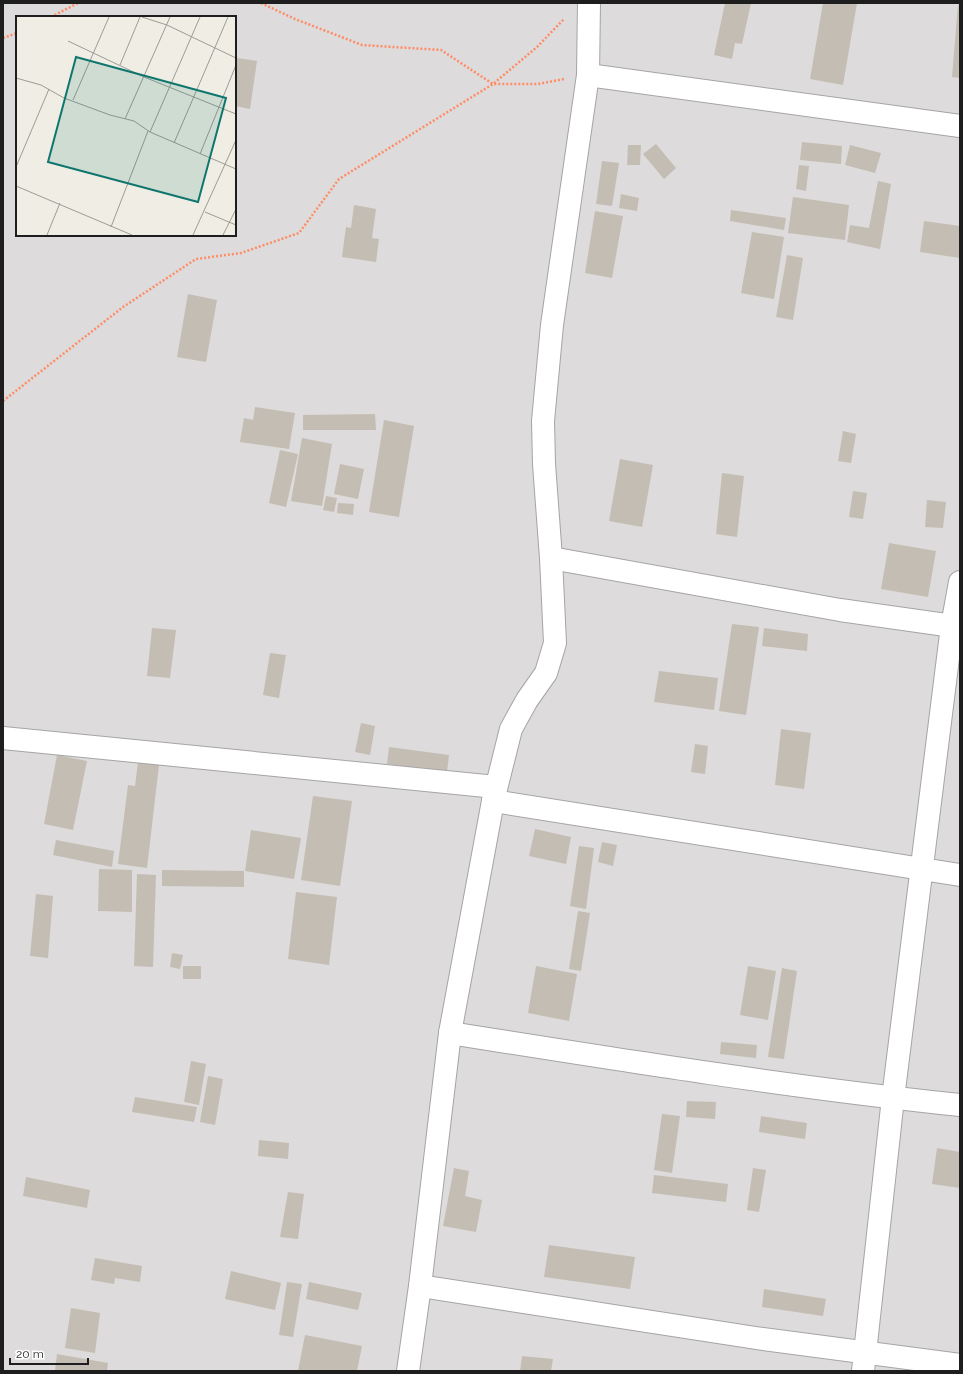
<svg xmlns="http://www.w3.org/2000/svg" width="963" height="1374" viewBox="0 0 963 1374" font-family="Raleway,sans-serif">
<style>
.residential{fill:#dddbdb;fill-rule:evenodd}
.building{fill:#c4bdb3}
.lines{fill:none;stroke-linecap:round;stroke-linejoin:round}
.minor-casing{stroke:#a5a5a5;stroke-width:24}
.path{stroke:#ff8c66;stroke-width:2.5;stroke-dasharray:2 2;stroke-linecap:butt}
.minor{stroke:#fff;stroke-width:22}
.inset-road{fill:none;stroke:#9c9b95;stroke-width:1}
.view{fill:#0f766e;fill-opacity:0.15;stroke:#0f766e;stroke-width:2}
.inset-edge{fill:none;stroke:#1e1e1e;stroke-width:2}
</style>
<rect width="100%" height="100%" fill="#f0eee4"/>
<path class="residential" d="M 3,3 L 960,3 L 960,1371 L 3,1371 ZM 17,17 L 235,17 L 235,235 L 17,235 Z"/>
<g class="building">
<polygon points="725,3 751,3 742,44 735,43 732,59 714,55"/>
<polygon points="823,3 857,3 843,85 810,79"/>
<polygon points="958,5 960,5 960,78 952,77"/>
<polygon points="237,58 257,61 250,109 235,106 235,71"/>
<polygon points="802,142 842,146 841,164 800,160"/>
<polygon points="656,144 676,168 664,179 643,154"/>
<polygon points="628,145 641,145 640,165 627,165"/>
<polygon points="850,145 881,153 875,173 845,165"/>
<polygon points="602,161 619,163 612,206 596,204"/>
<polygon points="799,165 809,166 806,191 796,189"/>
<polygon points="878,181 891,184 880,249 847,242 850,225 869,228"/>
<polygon points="621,194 639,198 637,211 619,208"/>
<polygon points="793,197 849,205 845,240 788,233"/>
<polygon points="354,205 376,209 372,238 379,239 376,262 342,257 346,227 351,228"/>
<polygon points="731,210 786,218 784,230 730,221"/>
<polygon points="595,211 623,216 612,278 585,273"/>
<polygon points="924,221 960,226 960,258 920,252"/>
<polygon points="752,232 784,237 774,299 741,293"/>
<polygon points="787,255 803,258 793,320 776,317"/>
<polygon points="188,294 217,300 206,362 177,357"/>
<polygon points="255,407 295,413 289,449 240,442 244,418 253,420"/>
<polygon points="375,414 376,430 303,430 303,415"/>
<polygon points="384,420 414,426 399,517 369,512"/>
<polygon points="843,431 856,434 851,463 838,461"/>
<polygon points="302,438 332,444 322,506 291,501"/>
<polygon points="280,450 298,454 286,507 269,503"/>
<polygon points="620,459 653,465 642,527 609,521"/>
<polygon points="340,464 364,469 358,499 334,494"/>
<polygon points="722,473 744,476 737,537 716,534"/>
<polygon points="853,491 867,493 863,519 849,517"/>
<polygon points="326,496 337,498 334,512 323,510"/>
<polygon points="927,500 946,502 943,528 925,527"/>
<polygon points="338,503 354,504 353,515 337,513"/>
<polygon points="889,543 936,551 928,597 881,589"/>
<polygon points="732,624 759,627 746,715 719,711"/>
<polygon points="152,628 176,630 170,678 147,676"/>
<polygon points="764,628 808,634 807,651 762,646"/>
<polygon points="270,653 286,655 279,698 263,695"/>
<polygon points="659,671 718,678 714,710 654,702"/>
<polygon points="361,723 375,726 370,755 355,752"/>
<polygon points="781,729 811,733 804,789 775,785"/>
<polygon points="695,744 708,746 705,774 691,772"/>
<polygon points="389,747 449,755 447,772 387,764"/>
<polygon points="57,755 87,761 73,830 44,824"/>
<polygon points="138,762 159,765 147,868 118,864 128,785 135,786"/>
<polygon points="313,796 352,801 340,886 301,880"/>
<polygon points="535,829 571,837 566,864 529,856"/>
<polygon points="251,830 301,838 294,879 245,871"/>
<polygon points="56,840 114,851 112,867 53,855"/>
<polygon points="602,842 617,845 613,866 598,862"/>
<polygon points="579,846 594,848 586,909 570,906"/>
<polygon points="99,869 132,870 132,912 98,911"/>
<polygon points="162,870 244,871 244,887 162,886"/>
<polygon points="137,874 156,875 153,967 134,966"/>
<polygon points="296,892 337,897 329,965 288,959"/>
<polygon points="36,894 53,896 48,958 30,956"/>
<polygon points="578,911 590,913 581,971 569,969"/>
<polygon points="172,953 183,955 180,969 170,967"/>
<rect x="183" y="966" width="18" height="13"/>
<polygon points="536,966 577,974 569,1021 528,1013"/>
<polygon points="748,966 776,971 768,1020 740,1015"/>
<polygon points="782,968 797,971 784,1059 768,1057"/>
<polygon points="721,1042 757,1045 756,1058 720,1054"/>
<polygon points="191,1061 206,1064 199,1105 184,1102"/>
<polygon points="208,1076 223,1079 215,1125 200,1122"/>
<polygon points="135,1097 197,1107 194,1122 132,1112"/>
<polygon points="687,1101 716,1102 715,1119 686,1117"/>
<polygon points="662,1114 680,1116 672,1173 654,1170"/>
<polygon points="761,1116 807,1123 805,1139 759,1132"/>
<polygon points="259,1140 289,1143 288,1159 258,1156"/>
<polygon points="937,1148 960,1152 960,1188 932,1184"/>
<polygon points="454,1168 469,1171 465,1196 482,1200 476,1232 443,1226"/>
<polygon points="753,1168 766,1170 759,1212 747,1210"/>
<polygon points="654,1175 728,1184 726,1202 652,1193"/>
<polygon points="26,1177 90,1190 87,1208 23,1196"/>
<polygon points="288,1192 304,1194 298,1239 280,1237"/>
<polygon points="549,1245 635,1257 630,1289 544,1277"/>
<polygon points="95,1258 142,1266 140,1282 115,1278 114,1284 91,1280"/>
<polygon points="231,1271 281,1283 275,1310 225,1299"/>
<polygon points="287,1282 302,1284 293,1337 279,1335"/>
<polygon points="309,1282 362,1293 358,1310 306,1299"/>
<polygon points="764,1289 826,1299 823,1316 762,1307"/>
<polygon points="71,1308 100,1313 95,1353 65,1348"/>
<polygon points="305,1335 362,1346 357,1371 298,1371"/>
<polygon points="57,1354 108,1363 107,1371 55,1371"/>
<polygon points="522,1356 553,1359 551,1371 520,1371"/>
</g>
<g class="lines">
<g class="minor-casing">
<g id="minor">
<polyline points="588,75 960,126"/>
<polyline points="551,558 840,610 960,627"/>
<polyline points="3,738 496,787"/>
<polyline points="493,801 960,875"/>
<path d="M 450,1033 C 620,1060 789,1087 960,1105"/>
<polyline points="420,1286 756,1338 960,1365"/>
<polyline points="408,1371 420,1286 450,1033 493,801 511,729 527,700 546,673 555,643 551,558 544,464 543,421 552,325 588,75 589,3"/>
<polyline points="863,1371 893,1098 952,626 960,582"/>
</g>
</g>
<g class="path">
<polyline points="261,3 295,19 362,45 441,50 493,84 538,84 564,79"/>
<polyline points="51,17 78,3"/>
<polyline points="3,38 17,33"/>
<polyline points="3,401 123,307 196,259 241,253 299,233 339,179 493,84 537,47 564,19"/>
</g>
<use href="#minor" class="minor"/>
</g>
<g transform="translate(16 16)">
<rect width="220" height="220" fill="#f0eee4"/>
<path class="inset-road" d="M 126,1 L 151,9 L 220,42M 52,25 L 128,61 L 220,98M 104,49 L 124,1M 0,62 L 25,69 L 48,82 L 94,99 L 118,105 L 134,116 L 220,153M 57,84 L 93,1M 109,103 L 154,1M 134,116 L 184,1M 158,127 L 212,1M 184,138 L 220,49M 0,151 L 33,73M 0,170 L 116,219M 189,196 L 220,209M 95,211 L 132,115M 31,219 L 44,187M 177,219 L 220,124M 207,219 L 220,193"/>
<path class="view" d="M 60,41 L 210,82 L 182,186 L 32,146 Z"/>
<rect width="220" height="220" class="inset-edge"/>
</g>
<rect width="963" height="1374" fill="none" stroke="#1e1e1e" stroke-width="8"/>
<path d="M10 1358v6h78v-6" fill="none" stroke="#1e1e1e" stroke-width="2"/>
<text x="16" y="1358" font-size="12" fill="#1e1e1e" stroke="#ffffff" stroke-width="3" paint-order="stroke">20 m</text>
</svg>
